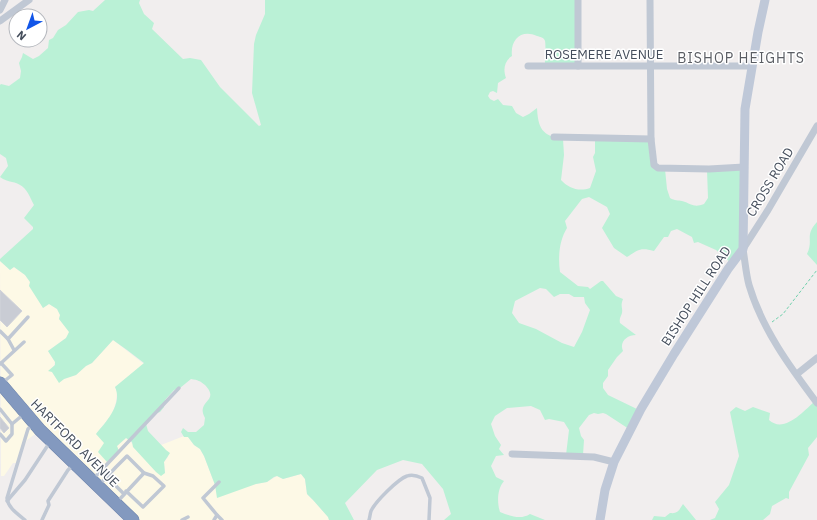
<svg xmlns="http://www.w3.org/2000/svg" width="817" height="520" viewBox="0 0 817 520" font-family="'IBM Plex Sans',sans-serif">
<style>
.commercial{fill:#fdf9e6}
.green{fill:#baf1d6;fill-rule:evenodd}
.building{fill:#c9ccd4;stroke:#d1d3da}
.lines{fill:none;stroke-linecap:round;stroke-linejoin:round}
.highway-casing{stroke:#6e84ab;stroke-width:13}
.path{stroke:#70d0ac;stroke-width:1;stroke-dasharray:3 2;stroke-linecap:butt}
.lane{stroke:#c0c8d4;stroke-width:3.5}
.street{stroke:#c0c8d4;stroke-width:7}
.secondary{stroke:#bfc8d8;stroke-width:9}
.highway{stroke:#8399bf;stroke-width:12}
.labels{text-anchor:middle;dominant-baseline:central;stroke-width:3;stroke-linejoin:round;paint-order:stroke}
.street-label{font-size:13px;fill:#454e5c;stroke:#fff}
.neighbourhood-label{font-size:14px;letter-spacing:1px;fill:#5a5d63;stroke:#fff}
</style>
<rect width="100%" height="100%" fill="#f1eeee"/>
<polygon class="commercial" points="0,261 10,270 14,267 25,275 30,282 43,308 49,304 57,309 60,315 59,319 70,332 66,338 48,351 55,362 52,372 59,382 64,379 76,375 86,366 92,363 113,340 144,364 115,387 117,392 116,402 112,414 96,434 117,446 126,438 165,473 164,462 168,457 166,450 161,445 184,436 188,437 194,445 200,449 204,456 215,485 256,484 267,482 277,476 283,479 301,474 305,479 307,494 313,500 328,517 329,520 131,520 42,429 27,440 16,463 13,463 4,476 1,476"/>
<g class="green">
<path d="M 105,0 L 140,0 L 139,3 L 144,14 L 154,23 L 152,29 L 183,59 L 190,58 L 201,60 L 220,87 L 259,126 L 261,125 L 252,93 L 254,44 L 256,35 L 265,14 L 265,0 L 577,0 L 578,63 L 545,63 C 545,58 546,45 545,41 C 544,37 540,37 537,36 C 521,29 510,40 512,56 C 504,61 503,70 506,78 L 498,83 L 497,93 L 493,91 L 490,92 L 488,96 L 490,99 L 494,101 L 498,99 L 503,105 L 512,106 L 516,113 L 523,117 L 529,114 L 537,108 C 538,128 542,136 563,139 L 564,155 L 561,180 C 568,188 579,192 590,188 L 596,171 L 593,157 L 595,153 L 595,139 L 650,140 L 653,164 L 665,169 L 667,189 L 670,198 C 675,201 678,200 682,201 C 692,204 694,208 704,204 L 708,198 L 707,170 L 743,168 L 743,249 L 731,263 L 716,250 L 698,242 L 694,243 L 692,237 L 677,229 L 671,231 L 668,237 L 664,237 L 654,251 C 640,247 638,250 627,257 L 614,248 L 602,228 L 610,214 L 607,207 L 589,197 L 582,199 L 565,221 L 567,228 C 559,241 558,257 560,272 L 578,286 L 588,287 L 590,289 L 601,281 L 603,281 L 616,296 L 623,299 C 620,307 623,307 622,313 C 621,317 619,318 620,323 L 636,335 C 627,335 619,342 623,351 L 617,357 L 608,370 L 608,376 L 603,383 L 603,388 L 608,395 L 639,410 L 629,429 L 606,414 L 603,413 L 598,414 L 594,413 L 589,415 L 579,428 L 581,436 L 584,440 L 583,455 L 566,455 L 569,430 L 564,422 L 549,419 L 545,420 L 540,410 L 531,406 L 507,408 L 495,416 L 491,424 L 495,436 L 501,445 L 499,449 L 504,455 L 496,456 L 491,466 L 496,477 L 504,481 C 497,489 497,503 500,512 C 510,516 521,520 530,514 L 545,520 L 444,520 L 451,514 L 443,489 L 422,464 L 403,460 L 377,470 L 345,503 L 354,520 L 329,520 L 328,517 L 313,500 L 307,494 L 305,479 L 301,474 L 283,479 L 277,476 L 274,477 L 267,482 L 256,484 L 217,498 L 215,485 L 204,456 L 200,449 L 194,445 L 188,437 L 184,437 L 181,432 L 183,428 L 188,432 L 196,432 L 204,425 L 205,418 C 195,400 221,402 205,385 C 200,381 198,380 191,379 L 180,388 L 174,390 L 165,400 L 164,407 L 160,412 L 153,414 L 146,424 L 148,431 L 166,450 L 170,453 L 164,462 L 165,473 L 161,476 L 156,472 L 133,447 L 132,442 L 126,438 L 117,446 L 119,451 L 107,462 L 98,452 L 104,443 L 96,434 C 106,422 123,404 115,387 L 144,363 L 127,350 L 113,340 L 92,363 L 86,366 L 76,375 L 64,379 L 59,383 L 52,372 L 48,371 L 55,365 L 55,362 L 48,351 L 66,338 L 69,332 L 59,319 L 60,315 L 57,309 L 49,304 L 43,308 L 29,286 L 30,282 L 25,275 L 14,267 L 10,270 L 0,261 L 0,259 L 33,229 L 33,227 L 24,218 L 34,205 C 28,193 26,185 12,182 C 8,181 4,180 0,177 L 8,166 L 6,158 L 0,154 L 0,85 L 1,84 L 9,86 L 20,78 L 21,71 L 19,63 L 22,57 L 23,53 L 33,59 L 39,56 L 48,48 L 49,40 L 53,38 L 58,30 L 66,25 L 78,12 L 89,10 L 93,11 ZM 540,288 L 546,289 L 554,297 L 560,294 L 569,294 L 574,297 L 584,297 L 585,303 L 590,310 L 582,332 L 574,347 L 562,343 L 536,329 L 519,323 L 512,313 L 515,301 Z"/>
<path d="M 817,222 L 817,265 L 807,254 C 814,240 804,236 817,222 Z"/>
<path d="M 815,401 L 817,405 L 817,437 L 808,448 L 809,455 L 789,492 L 789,499 L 786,498 L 772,506 L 770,514 L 763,520 L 710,520 L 715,518 L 719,509 L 715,502 L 729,485 L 739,456 L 730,412 L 736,407 L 745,411 L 753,407 L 770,413 L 769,420 C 784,434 804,411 815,401 Z"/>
<path d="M 683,504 L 696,520 L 652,520 L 654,516 L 665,517 L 670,513 C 678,514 679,510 683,504 Z"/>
</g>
<g class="building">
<polygon points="0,290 22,311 7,327 0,320"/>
<polygon points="0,417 9,428 4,433 0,428"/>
</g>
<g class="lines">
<g class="highway-casing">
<polyline id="highway" points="0,383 40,430 133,520"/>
</g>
<polyline class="path" points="772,322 783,314 817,270"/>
<g class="lane">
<polyline points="0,331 8,339 14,350"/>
<polyline points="8,339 28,317"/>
<polyline points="1,363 12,375 2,383"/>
<polyline points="0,364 24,342"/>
<polyline points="0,409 12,424"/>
<polyline points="0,434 6,441 12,434 12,424 24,414"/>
<polyline points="107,477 124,494"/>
<polyline points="94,478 179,388"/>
<polyline points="100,484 116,467 127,456 144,473 153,476 164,486 143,507 126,491"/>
<polyline points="7,501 25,480 50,442"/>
<polyline points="118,501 144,473"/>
<polyline points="217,515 222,520"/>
<path d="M 25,520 C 18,514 8,508 7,498 L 28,429 L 33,424"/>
<polyline points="42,520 49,505 48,501 68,470 73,465"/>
<polyline points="182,520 188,517"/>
<polyline points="214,520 217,515 203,498 219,482"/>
<path d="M 369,520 C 370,517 370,514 371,511 C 375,502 398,479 407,476 C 412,474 418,476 422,478 L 430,498 L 429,520"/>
</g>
<g class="street">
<polyline points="578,0 578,66"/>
<polyline points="650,0 651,139 654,165 658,168 709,169 744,167"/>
<polyline points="0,10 5,0"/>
<polyline points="0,21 29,0"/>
<polyline points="528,66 752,66"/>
<path d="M 817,126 L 768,210 L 743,249 C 745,261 746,274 749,285 C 762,329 790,367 817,403"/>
<polyline points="554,137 651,139"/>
<polyline points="797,374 817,358"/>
<polyline points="512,454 594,457 614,462"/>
</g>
<polyline class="secondary" points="600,520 605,490 614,462 641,409 674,354 728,269 743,249 745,109 758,32 765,0"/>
<use href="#highway" class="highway"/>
</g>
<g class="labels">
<g class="street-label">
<text x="604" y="54">ROSEMERE AVENUE</text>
<text transform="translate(770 182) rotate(-59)">CROSS ROAD</text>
<text transform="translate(696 296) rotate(-57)">BISHOP HILL ROAD</text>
<text transform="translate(75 443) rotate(45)">HARTFORD AVENUE</text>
</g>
<g class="neighbourhood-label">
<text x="741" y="58">BISHOP HEIGHTS</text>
</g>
</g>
<g transform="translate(28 28) rotate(221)"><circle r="19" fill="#ffffff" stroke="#b5b8be"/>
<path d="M0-3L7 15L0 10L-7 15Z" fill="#1155e8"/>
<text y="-6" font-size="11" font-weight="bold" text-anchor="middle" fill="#454e5c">N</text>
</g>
</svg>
